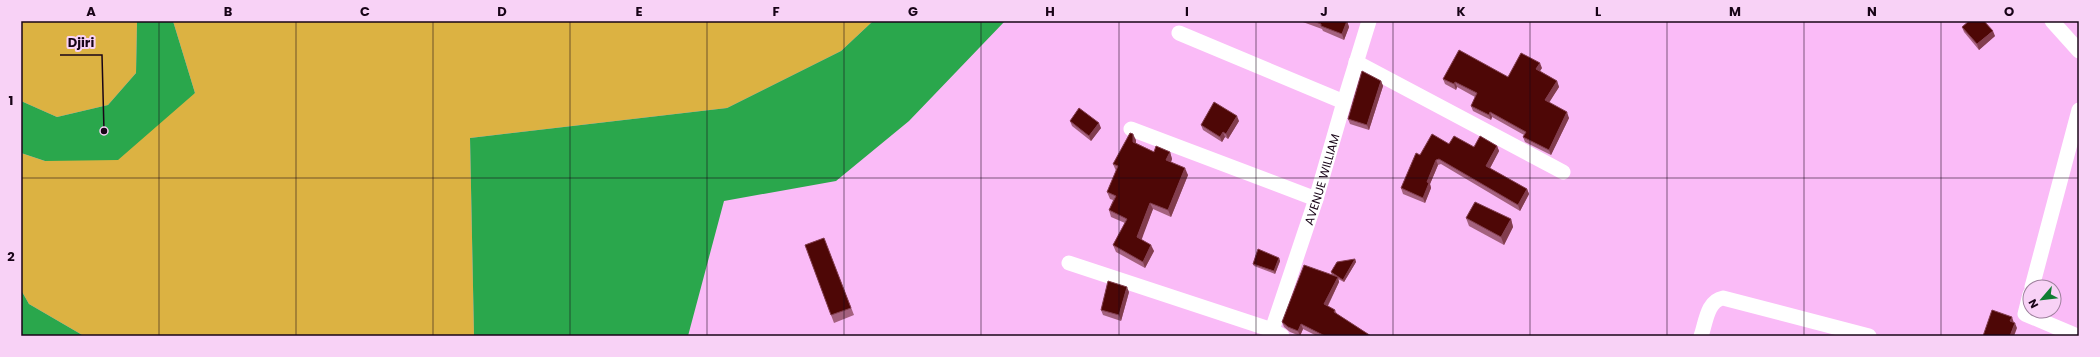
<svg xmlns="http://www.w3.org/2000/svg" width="2100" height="357" viewBox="0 0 2100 357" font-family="Poppins,sans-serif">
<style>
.green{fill:#dcb242}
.water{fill:#2aa74c}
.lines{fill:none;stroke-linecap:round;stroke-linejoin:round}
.minor{stroke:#fff;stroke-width:15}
.wall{fill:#a4617e}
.shaded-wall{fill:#823d4e}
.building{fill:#4e0706;stroke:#823d4e}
.grid{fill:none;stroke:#180417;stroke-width:1;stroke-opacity:0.55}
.labels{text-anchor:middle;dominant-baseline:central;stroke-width:4;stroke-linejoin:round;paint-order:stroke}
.street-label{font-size:12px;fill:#180417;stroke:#f8d2f6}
.leader{fill:none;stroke:#180417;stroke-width:1.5}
.callout-dot{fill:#180417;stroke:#f8d2f6;stroke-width:1.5}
.callout-label{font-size:13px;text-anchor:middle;font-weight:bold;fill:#180417;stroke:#f8d2f6;stroke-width:4;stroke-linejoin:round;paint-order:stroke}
.neatline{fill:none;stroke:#180417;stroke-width:1.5}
.grid-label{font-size:13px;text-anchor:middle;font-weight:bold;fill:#180417}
</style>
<rect width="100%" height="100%" fill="#fabbf7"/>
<g class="green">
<polygon points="21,21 137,21 136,73 108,105 57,117 21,101"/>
<polygon points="173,21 873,21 841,51 727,108 470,138 474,336 84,336 29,304 21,290 21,153 45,161 195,93"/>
</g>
<g class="water">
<polygon points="137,21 173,21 195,93 118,160 45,161 21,153 21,101 57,117 108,105 136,73"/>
<polygon points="873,21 1005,21 909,121 836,181 724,201 688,336 474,336 470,138 727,108 841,51"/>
<polygon points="21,290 29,304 84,336 21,336"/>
</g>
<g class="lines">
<g class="minor">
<polyline points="2052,21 2079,51"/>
<polyline points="1179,33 1344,102"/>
<polyline points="1356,62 1563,172"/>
<polyline points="1131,129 1316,199"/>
<polyline points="1069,263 1272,330 1282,336"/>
<polyline points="2032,287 2079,110"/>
<polyline points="2030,294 2025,314 2077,336"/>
<path id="s1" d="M 1270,336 L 1316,199 L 1344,102 L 1369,21"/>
<path d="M 1701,336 C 1706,322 1707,301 1723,298 L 1869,336"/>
</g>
</g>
<g class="wall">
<polygon points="1300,21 1347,21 1349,27 1344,40 1323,31 1322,29"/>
<polygon points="1962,27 1995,36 1979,50 1964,32"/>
<polygon points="1542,68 1540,71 1557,81 1559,87 1549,102 1569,118 1551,155 1525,142 1523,137 1524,135 1492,117 1491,120 1473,111 1471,106 1475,97 1457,87 1456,90 1445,84 1443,79 1508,77"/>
<polygon points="1381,81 1383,86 1369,130 1350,124 1348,119"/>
<polygon points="1070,121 1101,128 1091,141 1072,126"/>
<polygon points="1239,121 1228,139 1225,137 1222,142 1203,130 1201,125"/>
<polygon points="1136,140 1136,143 1154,152 1170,152 1172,159 1171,162 1188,175 1171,217 1153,209 1141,239 1154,251 1145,268 1116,252 1113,245 1125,223 1111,217 1109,210 1113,200 1110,199 1107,192 1116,171 1113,164"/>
<polygon points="1449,144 1474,147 1497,146 1499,151 1490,168 1527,189 1529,194 1520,211 1441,164 1438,165 1430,184 1431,188 1425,203 1403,194 1401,188 1420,155"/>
<polygon points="1466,218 1511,219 1513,227 1504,245 1469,226"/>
<polygon points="824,238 854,315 834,323 805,245"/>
<polygon points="1279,258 1280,261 1275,274 1254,266 1253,264"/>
<polygon points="1355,259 1356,262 1344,282 1338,279 1339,282 1328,306 1335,310 1337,314 1371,336 1317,336 1303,329 1300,336 1290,332 1284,327 1282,322 1332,275 1331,272"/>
<polygon points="1129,292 1121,321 1103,315 1101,310"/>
</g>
<g class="shaded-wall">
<polygon points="1347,21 1349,27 1344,40 1342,34"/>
<polygon points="1993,31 1995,36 1979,50 1977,44"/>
<polygon points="1540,63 1542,68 1538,74 1536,69"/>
<polygon points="1381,81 1383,86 1369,130 1367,125"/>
<polygon points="1557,81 1559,87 1547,106 1545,100"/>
<polygon points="1455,82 1457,87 1456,90 1454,84"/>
<polygon points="1490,112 1492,117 1491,120 1489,115"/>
<polygon points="1567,112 1569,118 1551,155 1549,150"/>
<polygon points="1237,116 1239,121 1228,139 1226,134"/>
<polygon points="1099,123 1101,128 1091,141 1089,136"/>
<polygon points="1223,132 1225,137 1222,142 1220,137"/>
<polygon points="1133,134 1136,140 1136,149 1133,142"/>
<polygon points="1497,146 1499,151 1488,172 1486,166"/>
<polygon points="1170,152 1172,159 1169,167 1166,160"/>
<polygon points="1436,160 1438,165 1430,184 1431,188 1425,203 1423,198 1427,182"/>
<polygon points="1185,168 1188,175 1171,217 1168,210"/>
<polygon points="1527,189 1529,194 1520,211 1518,205"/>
<polygon points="1150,203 1153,209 1140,244 1137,237"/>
<polygon points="1511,219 1513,227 1504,245 1501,237"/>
<polygon points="1151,245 1154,251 1145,268 1143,262"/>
<polygon points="1279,258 1280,261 1275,274 1274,271"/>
<polygon points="1355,259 1356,262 1344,282 1343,280"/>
<polygon points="1338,277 1339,282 1326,309 1324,304"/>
<polygon points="1127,287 1129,292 1121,321 1119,315"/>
<polygon points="2012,317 2014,323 2010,321"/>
<polygon points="2015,323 2017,328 2014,336 2010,336"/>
<polygon points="1301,324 1303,329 1300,336 1298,331"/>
</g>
<g class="building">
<polygon points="1313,21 1347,21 1342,34 1321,26 1321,24"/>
<polygon points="1969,21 1984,21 1993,31 1977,44 1962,27"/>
<polygon points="1459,50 1508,77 1521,53 1540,63 1536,69 1557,81 1545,100 1567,112 1549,150 1523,137 1526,132 1490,112 1489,115 1471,106 1477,93 1455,82 1454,84 1443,79"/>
<polygon points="1362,71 1381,81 1367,125 1348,119"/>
<polygon points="1214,102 1237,116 1226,134 1223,132 1220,137 1201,125"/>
<polygon points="1079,108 1099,123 1089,136 1070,121"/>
<polygon points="1130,133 1133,134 1133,142 1154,152 1156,146 1170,152 1166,160 1185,168 1168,210 1150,203 1137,237 1151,245 1143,262 1113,245 1127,219 1109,210 1116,196 1107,192 1118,166 1113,164"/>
<polygon points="1432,134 1449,144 1454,136 1474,147 1480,136 1497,146 1486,166 1527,189 1518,205 1439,159 1436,160 1427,182 1429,183 1423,198 1401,188 1416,153 1420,155"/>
<polygon points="1475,202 1511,219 1501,237 1466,218"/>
<polygon points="824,238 851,308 831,315 805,245"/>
<polygon points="1258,249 1279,258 1274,271 1253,264"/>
<polygon points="1355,259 1343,280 1331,272 1337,262"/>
<polygon points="1304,265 1338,277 1324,304 1335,310 1334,312 1371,336 1325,336 1301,324 1298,331 1288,327 1282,322"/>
<polygon points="1108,281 1127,287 1119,315 1101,310"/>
<polygon points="1992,310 2012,317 2010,321 2015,323 2010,336 1983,336"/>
</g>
<path class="grid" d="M 159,21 L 159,336M 296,21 L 296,336M 433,21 L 433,336M 570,21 L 570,336M 707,21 L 707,336M 844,21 L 844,336M 981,21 L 981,336M 1119,21 L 1119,336M 1256,21 L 1256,336M 1393,21 L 1393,336M 1530,21 L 1530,336M 1667,21 L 1667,336M 1804,21 L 1804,336M 1941,21 L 1941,336M 21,178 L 2079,178"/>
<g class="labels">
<g class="street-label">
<text stroke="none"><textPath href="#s1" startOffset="165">AVENUE WILLIAM</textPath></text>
</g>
</g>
<path class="leader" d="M104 131L102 55H60"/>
<circle class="callout-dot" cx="104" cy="131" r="4"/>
<g class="callout-label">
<text x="81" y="47">Djiri</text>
</g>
<rect width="2100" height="357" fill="none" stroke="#f8d2f6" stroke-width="44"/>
<g transform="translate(2042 299) rotate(242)"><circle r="19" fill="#f8d2f6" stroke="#9e809d"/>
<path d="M0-3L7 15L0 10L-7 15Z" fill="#0f7d32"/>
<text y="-6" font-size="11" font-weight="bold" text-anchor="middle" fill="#180417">N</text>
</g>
<rect x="22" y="22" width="2056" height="313" class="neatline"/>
<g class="grid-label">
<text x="91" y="16">A</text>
<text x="228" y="16">B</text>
<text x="365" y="16">C</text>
<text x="502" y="16">D</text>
<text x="639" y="16">E</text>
<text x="776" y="16">F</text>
<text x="913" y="16">G</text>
<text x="1050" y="16">H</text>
<text x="1187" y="16">I</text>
<text x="1324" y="16">J</text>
<text x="1461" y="16">K</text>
<text x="1598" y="16">L</text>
<text x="1735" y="16">M</text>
<text x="1872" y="16">N</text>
<text x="2009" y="16">O</text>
<text x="11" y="105">1</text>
<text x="11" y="261">2</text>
</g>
</svg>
